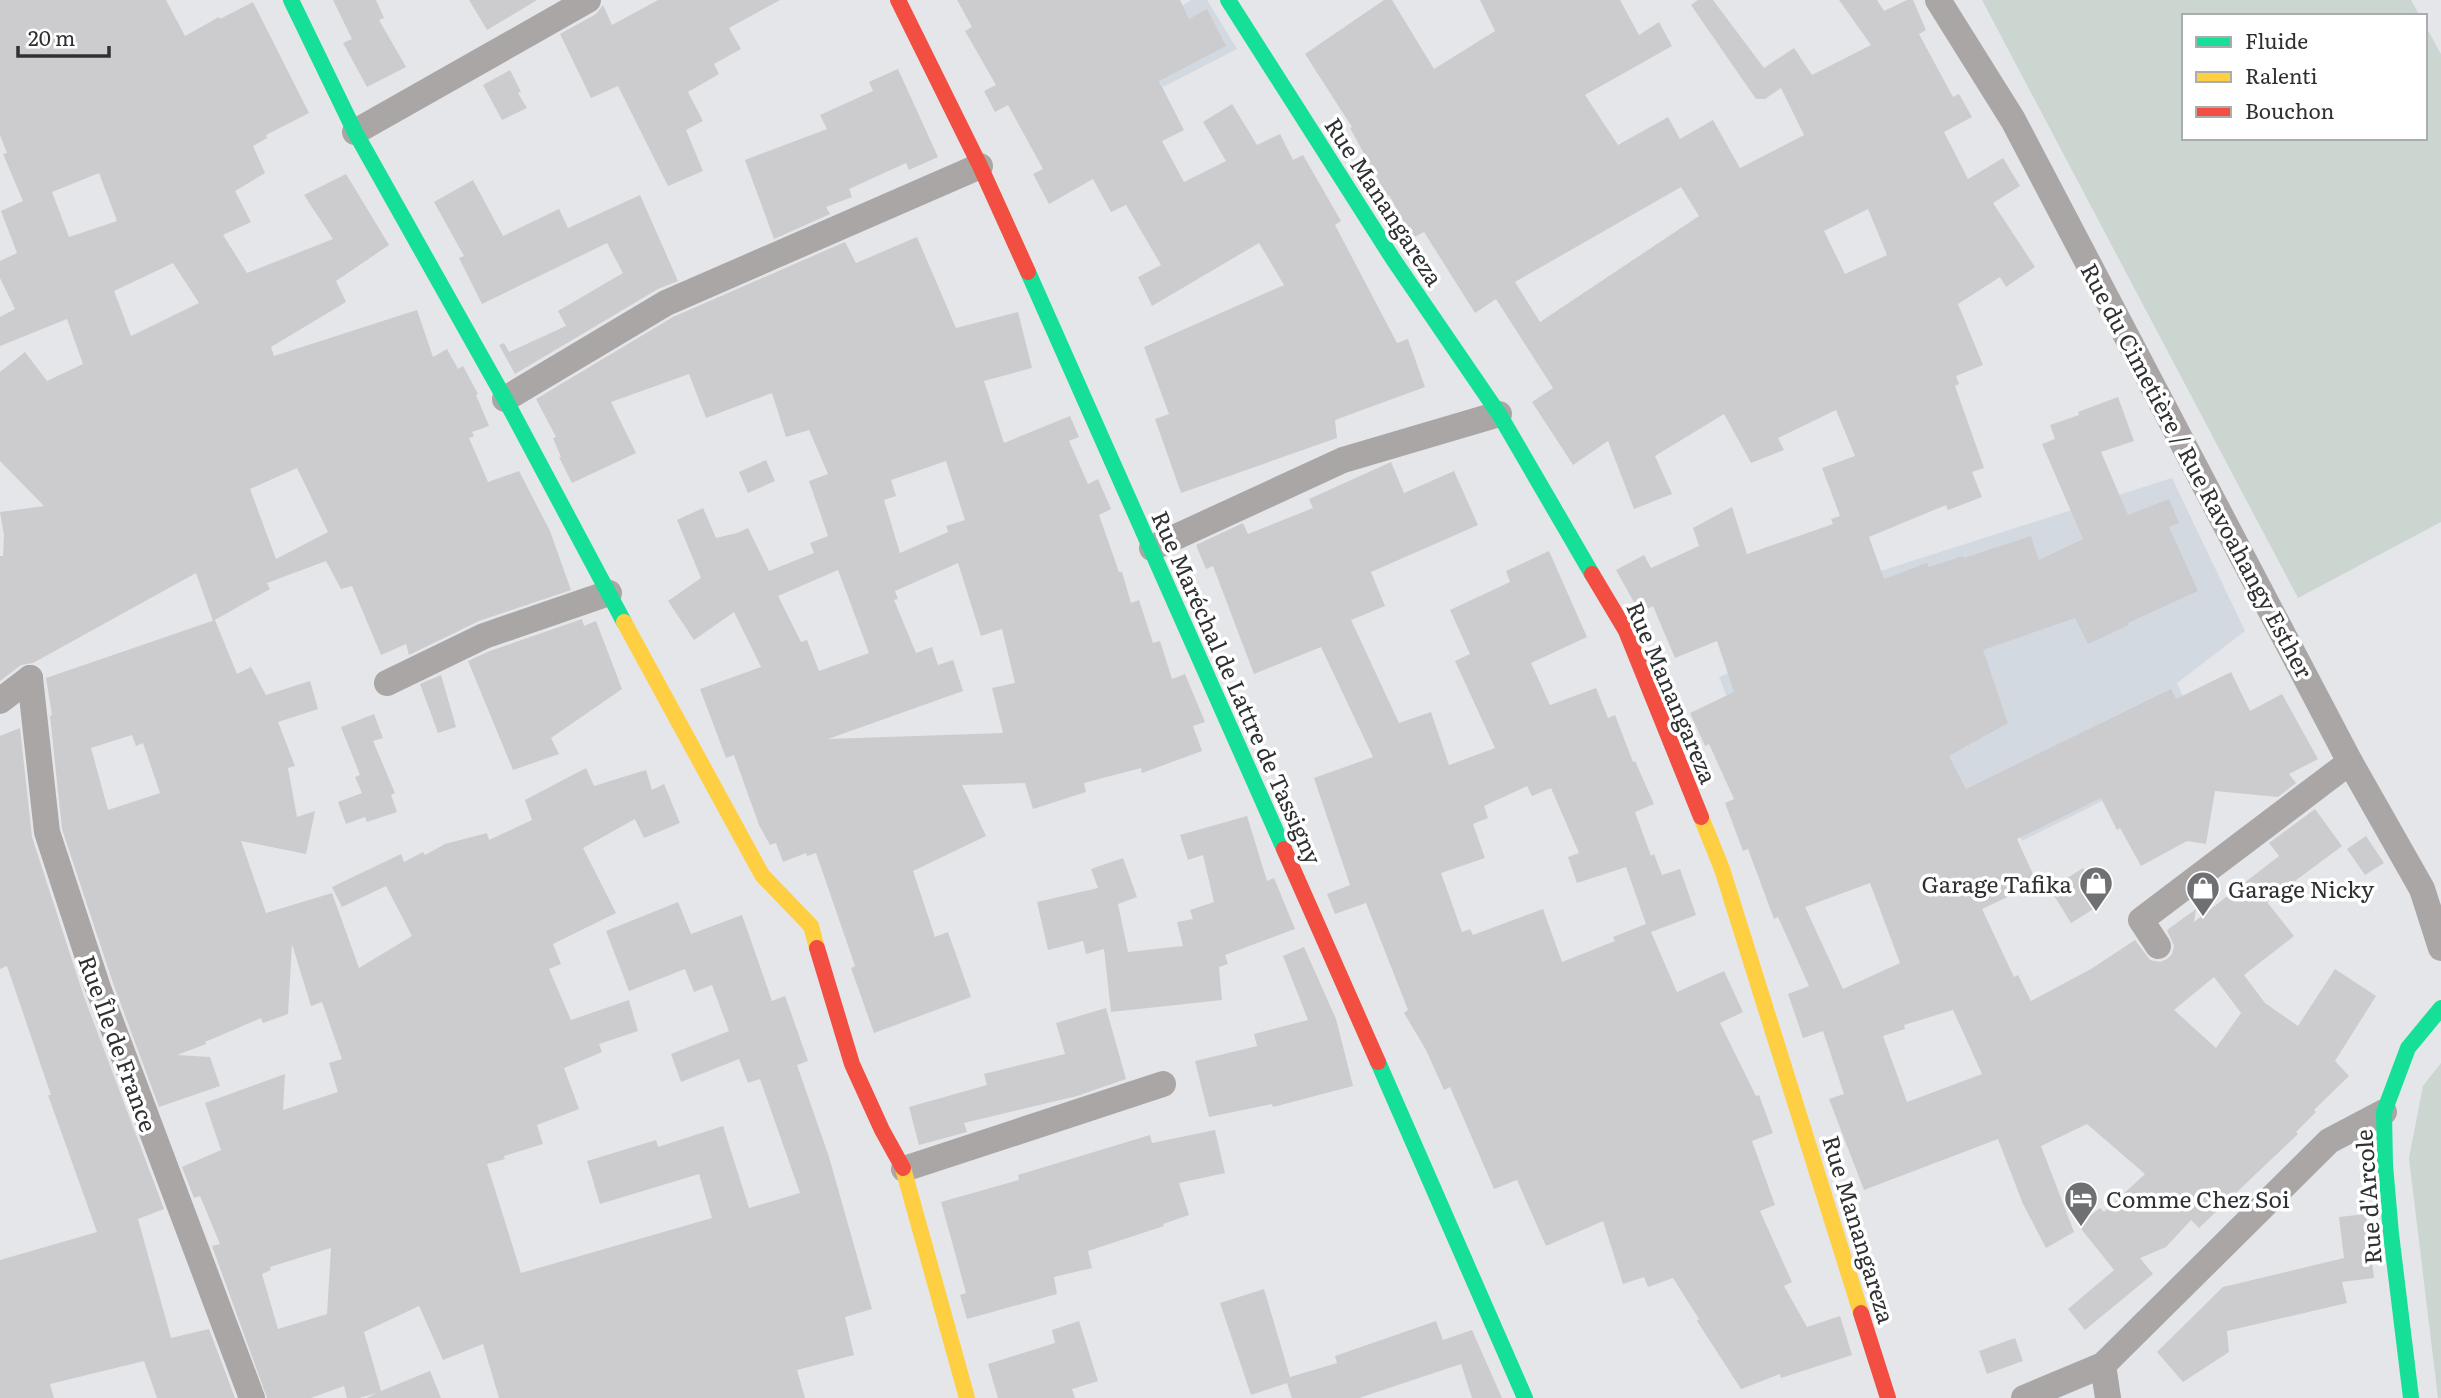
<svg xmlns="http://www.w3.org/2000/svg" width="2441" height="1398" viewBox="0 0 2441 1398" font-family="Literata,serif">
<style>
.built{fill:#d3d9e1}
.green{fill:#cbd6d0}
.building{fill:#cccccf;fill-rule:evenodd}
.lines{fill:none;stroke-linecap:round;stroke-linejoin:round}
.street{stroke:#aaa6a5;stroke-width:26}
.fast{stroke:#16e098;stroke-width:16}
.slow{stroke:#ffcf43;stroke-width:16}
.jam{stroke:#f24e42;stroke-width:16}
.labels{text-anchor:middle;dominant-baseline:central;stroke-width:7;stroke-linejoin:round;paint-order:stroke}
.street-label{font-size:23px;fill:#2e3032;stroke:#fff}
.poi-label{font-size:23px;fill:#2e3032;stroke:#fff;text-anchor:start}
</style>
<rect width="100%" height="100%" fill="#e4e6e9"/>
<g class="built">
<polygon points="1192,0 1207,0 1237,49 1163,87 1133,32"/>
<polygon points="2172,478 2245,631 2177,683 2207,749 2022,841 1997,785 1826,851 1754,767 1719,677 1791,647 1777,604"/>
</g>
<g class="green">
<polygon points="1982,0 2411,0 2420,16 2184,16 2184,138 2425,138 2425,25 2441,54 2441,522 2298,598"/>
<polygon points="2441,1063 2441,1398 2438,1398 2409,1158 2423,1086"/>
</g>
<g class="building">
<path d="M 0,0 L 166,0 L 185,36 L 219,17 L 220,19 L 253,2 L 309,113 L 266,135 L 267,138 L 253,146 L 265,173 L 235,191 L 251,222 L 223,235 L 247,273 L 333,239 L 304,195 L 346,174 L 389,245 L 336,281 L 346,302 L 271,347 L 274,356 L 417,310 L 433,357 L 447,349 L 458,369 L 463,366 L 478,394 L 476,395 L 489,426 L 472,432 L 474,436 L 469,438 L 488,482 L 519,471 L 550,531 L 571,590 L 479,621 L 409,655 L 406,644 L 381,655 L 352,586 L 341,589 L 326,561 L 267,583 L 270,589 L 213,621 L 196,573 L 33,663 L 21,665 L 0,681 L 0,556 L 3,556 L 4,535 L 0,512 L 44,506 L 0,461 L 0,372 L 25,352 L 47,381 L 83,364 L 67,319 L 0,346 L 0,317 L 15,309 L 0,278 L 0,261 L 17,253 L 1,211 L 23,201 L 3,154 L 7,153 L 0,135 ZM 99,173 L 117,221 L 69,237 L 52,192 ZM 173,263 L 199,303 L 131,336 L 114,291 ZM 297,468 L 328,532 L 276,559 L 250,489 Z"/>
<polygon points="333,0 376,0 384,18 379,20 406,67 367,87 343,43 352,39"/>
<polygon points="469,0 537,0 487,30"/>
<polygon points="658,0 780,0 729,28 741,49 714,64 719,74 688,92 703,121 686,130 703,171 668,186 618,86 591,98 560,34 596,14 603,5 612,25"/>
<polygon points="957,0 1180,0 1189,19 1207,9 1226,46 1159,81 1184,130 1162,141 1184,182 1226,161 1203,122 1232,104 1257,145 1280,134 1293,160 1303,155 1341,221 1335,225 1397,343 1408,339 1425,387 1335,420 1337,438 1181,493 1155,419 1169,414 1144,347 1284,285 1259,243 1152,306 1138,277 1161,265 1126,205 1111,212 1093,179 1049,204 1033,174 1043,169 1008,105 995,112 984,91 996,85 965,31 972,27"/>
<path d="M 1384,0 L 1392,0 L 1434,69 L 1495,31 L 1480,0 L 1620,0 L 1639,35 L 1659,22 L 1672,46 L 1585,95 L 1618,145 L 1668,117 L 1680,139 L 1713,120 L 1740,168 L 1804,135 L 1781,88 L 1765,99 L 1756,99 L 1691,5 L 1698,0 L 1713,0 L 1764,68 L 1794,48 L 1812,75 L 1871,45 L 1839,0 L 1877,0 L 1884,11 L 1907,0 L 1913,0 L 1926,30 L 1919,34 L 1953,97 L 1959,94 L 1972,117 L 1944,132 L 1968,179 L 2003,158 L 2020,186 L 1993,203 L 2035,267 L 2006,287 L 2000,277 L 1958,304 L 1983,365 L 1956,376 L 1959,384 L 1955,386 L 1984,468 L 1972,472 L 1982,497 L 1948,510 L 1946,505 L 1869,537 L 1884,579 L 1927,563 L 1929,567 L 1963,556 L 1964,558 L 2031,536 L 2039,560 L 2083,539 L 2042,444 L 2055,439 L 2050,425 L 2079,415 L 2078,412 L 2118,397 L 2134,441 L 2101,452 L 2128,515 L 2169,499 L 2179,523 L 2169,527 L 2198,591 L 2128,623 L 2129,625 L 2088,644 L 2075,618 L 1983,650 L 2008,723 L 1949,756 L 1966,789 L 2171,689 L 2176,699 L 2231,672 L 2250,711 L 2282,694 L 2318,759 L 2289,774 L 2296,783 L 2278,797 L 2215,791 L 2206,844 L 2187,841 L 2141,866 L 2120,828 L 2117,830 L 2101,798 L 2017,839 L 2037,883 L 1982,909 L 2014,977 L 2018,975 L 2031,1001 L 2091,969 L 2135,940 L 2150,960 L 2160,962 L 2167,959 L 2172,954 L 2174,946 L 2167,930 L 2196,909 L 2194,922 L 2279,856 L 2269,843 L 2315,809 L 2342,846 L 2267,902 L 2294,936 L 2244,975 L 2265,1003 L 2298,1026 L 2335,969 L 2376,996 L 2335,1061 L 2349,1076 L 2314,1110 L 2316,1112 L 2296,1132 L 2298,1134 L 2199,1228 L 2191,1220 L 2166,1247 L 2140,1258 L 2153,1274 L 2085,1330 L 2068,1309 L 2114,1270 L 2078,1225 L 2100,1208 L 2104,1212 L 2145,1174 L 2087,1124 L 2041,1146 L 2074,1232 L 2046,1248 L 2023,1204 L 1998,1139 L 1864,1190 L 1829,1099 L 1844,1094 L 1823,1031 L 1803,1038 L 1788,994 L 1809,986 L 1778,917 L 1774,919 L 1748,849 L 1743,851 L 1725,803 L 1734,799 L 1709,744 L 1705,746 L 1690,713 L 1734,692 L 1717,641 L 1675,658 L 1653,606 L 1640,613 L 1616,570 L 1644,555 L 1651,568 L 1699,546 L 1693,528 L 1732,507 L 1747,554 L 1833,524 L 1831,519 L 1840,516 L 1822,468 L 1855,456 L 1836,410 L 1778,438 L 1784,450 L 1751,463 L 1724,414 L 1655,456 L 1672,494 L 1634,509 L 1608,441 L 1573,465 L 1532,402 L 1553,388 L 1496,299 L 1475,313 L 1424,232 L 1413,238 L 1389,195 L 1387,196 L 1350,128 L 1352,127 L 1305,54 ZM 1681,187 L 1699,216 L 1540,322 L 1515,282 ZM 1868,209 L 1887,255 L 1845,274 L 1824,231 ZM 1870,883 L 1900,963 L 1843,989 L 1805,907 ZM 2214,977 L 2241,1013 L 2216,1048 L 2174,1010 ZM 1953,1010 L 1982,1074 L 1907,1102 L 1883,1036 L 1905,1029 L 1904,1025 Z"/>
<polygon points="898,69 938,157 909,170 906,163 849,189 852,197 826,207 830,214 774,239 745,160 827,129 820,115 873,91 869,82"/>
<polygon points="510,70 521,92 518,93 527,108 502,120 483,85"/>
<polygon points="473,180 503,236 559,209 568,228 640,195 678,281 658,289 515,374 499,345 504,343 509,352 566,326 558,311 623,273 607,243 482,304 459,258 464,256 434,202"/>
<path d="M 917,237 L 956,328 L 1018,312 L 1032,368 L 984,381 L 1004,443 L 1070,416 L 1079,437 L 1069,441 L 1088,484 L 1098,479 L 1111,509 L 1099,515 L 1119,572 L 1122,572 L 1131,603 L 1139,600 L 1153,643 L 1160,641 L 1172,679 L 1185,674 L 1205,722 L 1193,726 L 1202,751 L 1142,773 L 1141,768 L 1084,783 L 1086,792 L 1033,809 L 1025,783 L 962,785 L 986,836 L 913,871 L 935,937 L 948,932 L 971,997 L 874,1033 L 851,968 L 855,966 L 816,853 L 807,856 L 806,853 L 783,862 L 776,843 L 770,845 L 759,825 L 734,755 L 726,758 L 700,689 L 761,667 L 734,612 L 694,640 L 668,601 L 701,578 L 677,520 L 703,508 L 716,538 L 737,533 L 748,528 L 769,571 L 814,553 L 810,543 L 828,536 L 809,481 L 828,474 L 809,430 L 786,437 L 772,393 L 706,418 L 689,374 L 611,402 L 636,453 L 572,483 L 559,457 L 561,457 L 553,438 L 556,437 L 536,399 L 673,317 L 845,242 L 856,263 ZM 946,461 L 965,520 L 946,526 L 948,532 L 900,553 L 884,500 L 896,496 L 891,480 ZM 958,563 L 981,636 L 1002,629 L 1015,683 L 992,688 L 1003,733 L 828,739 L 963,691 L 953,660 L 938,665 L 932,647 L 916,653 L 894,600 L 898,599 L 895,591 ZM 838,570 L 869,653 L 819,671 L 807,640 L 801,642 L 778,596 Z"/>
<polygon points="766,460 775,481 748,493 739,472"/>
<path d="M 1391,462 L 1404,493 L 1454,471 L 1478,525 L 1371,572 L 1385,606 L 1351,620 L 1399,723 L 1431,712 L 1449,765 L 1495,748 L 1455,661 L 1470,654 L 1450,610 L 1510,582 L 1506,571 L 1549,551 L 1587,637 L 1531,663 L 1550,705 L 1596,688 L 1608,718 L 1615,715 L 1633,762 L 1635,761 L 1654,804 L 1635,812 L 1651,856 L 1654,854 L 1662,875 L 1680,869 L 1696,915 L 1651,932 L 1677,992 L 1724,971 L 1743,1012 L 1720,1023 L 1756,1096 L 1759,1095 L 1773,1133 L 1752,1141 L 1775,1205 L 1760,1211 L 1792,1282 L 1784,1286 L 1807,1327 L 1840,1316 L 1852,1355 L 1781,1378 L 1780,1374 L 1741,1389 L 1697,1321 L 1699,1319 L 1673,1278 L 1648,1287 L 1644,1277 L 1623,1284 L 1603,1221 L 1546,1246 L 1517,1180 L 1494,1189 L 1450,1087 L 1444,1090 L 1426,1050 L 1404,1013 L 1408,1010 L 1366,903 L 1335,914 L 1327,894 L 1350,885 L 1314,778 L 1373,757 L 1321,647 L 1254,674 L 1213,566 L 1206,569 L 1196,545 L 1243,523 L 1248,534 L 1313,508 L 1309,499 ZM 1527,786 L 1532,796 L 1551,788 L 1579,853 L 1568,857 L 1577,883 L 1626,867 L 1646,924 L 1613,937 L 1615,941 L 1562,962 L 1543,909 L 1473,935 L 1470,929 L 1462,932 L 1441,873 L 1485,858 L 1473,824 L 1488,818 L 1484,806 Z"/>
<polygon points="582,619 584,626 596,621 622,689 551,738 559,754 513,770 468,661 490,651"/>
<path d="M 215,620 L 237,674 L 251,667 L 266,695 L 310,681 L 318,709 L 278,722 L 295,766 L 288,768 L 297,817 L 315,811 L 306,854 L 241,841 L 266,913 L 332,893 L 359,968 L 412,936 L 386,886 L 342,907 L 332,887 L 401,854 L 404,862 L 423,852 L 425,855 L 445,844 L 487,833 L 489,840 L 532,820 L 525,800 L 586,768 L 594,786 L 646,770 L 652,790 L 664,784 L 680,823 L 644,838 L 635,819 L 583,848 L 616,913 L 553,944 L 561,964 L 549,969 L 571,1020 L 629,1000 L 638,1031 L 599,1044 L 602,1052 L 564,1068 L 579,1109 L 537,1125 L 543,1144 L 504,1156 L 505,1159 L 487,1164 L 521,1273 L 712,1218 L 699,1174 L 600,1204 L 587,1161 L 656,1140 L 658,1147 L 723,1126 L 749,1208 L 800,1193 L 760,1079 L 748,1083 L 739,1059 L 681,1082 L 671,1054 L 729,1031 L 712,985 L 694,992 L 685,969 L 629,991 L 606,931 L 678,902 L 691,934 L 742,915 L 772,1001 L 785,996 L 808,1061 L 797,1065 L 829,1157 L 872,1309 L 845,1317 L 854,1355 L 797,1370 L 805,1398 L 499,1398 L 483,1344 L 443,1360 L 419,1306 L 364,1332 L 381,1391 L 430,1371 L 441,1398 L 366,1398 L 377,1393 L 359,1398 L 347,1398 L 344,1386 L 311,1398 L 267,1398 L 212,1246 L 220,1244 L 200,1196 L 194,1198 L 182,1167 L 221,1150 L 205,1103 L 285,1074 L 283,1110 L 338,1092 L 329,1063 L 342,1059 L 322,1002 L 311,1006 L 292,944 L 288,1014 L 263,1023 L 261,1018 L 205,1042 L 206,1044 L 177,1055 L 210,1057 L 220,1086 L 159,1107 L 113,983 L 62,829 L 50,716 L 52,715 L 46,678 ZM 132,735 L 136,746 L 143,743 L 160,793 L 108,810 L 91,748 ZM 331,1248 L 327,1314 L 278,1329 L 262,1274 L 271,1270 L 270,1267 Z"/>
<polygon points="441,675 456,727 438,733 420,684"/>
<polygon points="374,714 383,738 373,741 395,793 391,795 397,812 367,822 365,817 346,824 338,802 362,793 355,777 360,775 341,727"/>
<polygon points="20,728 32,837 83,994 164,1209 138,1219 171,1338 209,1329 235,1398 157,1398 144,1361 50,1384 54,1398 0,1398 0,1260 97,1232 48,1095 51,1095 7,966 0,969 0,736"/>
<polygon points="1247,816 1267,881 1274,878 1295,929 1225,955 1228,964 1219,967 1222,1000 1111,1012 1104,949 1086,954 1083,941 1048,950 1037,902 1098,888 1091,869 1123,858 1137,897 1118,904 1128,952 1183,946 1177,922 1193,919 1190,910 1214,902 1203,855 1188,860 1180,835"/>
<polygon points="2366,836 2384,863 2365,875 2347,849"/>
<polygon points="2083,868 2105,902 2071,923 2050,889"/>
<polygon points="1304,947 1336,1019 1353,1086 1273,1107 1272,1104 1209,1117 1195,1061 1257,1046 1254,1034 1308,1020 1283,956"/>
<polygon points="1106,1008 1126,1079 1077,1096 964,1123 967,1132 919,1145 909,1107 987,1085 984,1074 1065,1054 1056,1023"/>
<polygon points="1215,1130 1225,1173 1179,1183 1189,1215 1163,1224 1164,1226 1088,1251 1092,1268 1054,1277 1057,1294 967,1319 960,1295 966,1293 941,1202 1019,1180 1018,1175 1150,1135 1152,1143"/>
<polygon points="2366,1214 2374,1278 2342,1282 2347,1303 2227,1331 2229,1352 2183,1382 2157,1352 2223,1287 2344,1258 2339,1217"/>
<polygon points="1264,1289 1290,1377 1337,1363 1335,1356 1436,1321 1443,1340 1472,1330 1502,1398 1472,1398 1461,1364 1359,1398 1292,1398 1287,1383 1251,1395 1220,1303"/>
<polygon points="1079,1321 1098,1381 1072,1389 1075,1398 998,1398 988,1364 1055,1343 1052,1330"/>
<polygon points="2015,1338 2023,1361 1987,1374 1979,1351"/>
</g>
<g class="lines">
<g class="street">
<polyline points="1938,0 2013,120 2350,762 2422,889 2441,948"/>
<polyline points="355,132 588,0"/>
<polyline points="505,399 666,303 980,166"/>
<polyline points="1152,548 1343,460 1499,414"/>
<polyline points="30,678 47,832 98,988 252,1398"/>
<polyline points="387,683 484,636 609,593"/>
<polyline points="0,701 30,678"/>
<polyline points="2158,946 2141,920 2350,762"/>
<polyline points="904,1169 1163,1084"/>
<polyline points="2103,1365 2108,1398"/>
<polyline points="2024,1398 2103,1365 2329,1141 2384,1112"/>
</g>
<g class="fast">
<polyline points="291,0 355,132 505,399 624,622"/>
<polyline points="1228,0 1393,259 1499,414 1592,574"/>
<polyline points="1028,272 1284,849"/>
<polyline points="1378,1062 1525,1398"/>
<polyline points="2411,1398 2391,1234 2385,1165 2384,1112 2408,1048 2441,1008"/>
</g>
<g class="slow">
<polyline points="624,622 762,875 811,926 817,948"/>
<polyline points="1701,817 1722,869 1861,1313"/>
<polyline points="903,1168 967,1398"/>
</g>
<g class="jam">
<polyline points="898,0 980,166 1028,272"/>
<polyline points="1592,574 1626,631 1701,817"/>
<polyline points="1284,849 1378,1062"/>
<polyline points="817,948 852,1064 882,1130 903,1168"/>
<polyline points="1861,1313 1888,1398"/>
</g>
</g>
<defs>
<g id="shop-pin" transform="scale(1.75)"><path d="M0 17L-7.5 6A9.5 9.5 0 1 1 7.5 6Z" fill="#6e7072" stroke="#fff"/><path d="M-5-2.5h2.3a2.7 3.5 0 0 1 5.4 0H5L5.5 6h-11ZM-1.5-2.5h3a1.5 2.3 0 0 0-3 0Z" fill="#fff"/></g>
<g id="hotel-pin" transform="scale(1.75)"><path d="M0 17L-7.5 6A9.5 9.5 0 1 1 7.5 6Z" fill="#6e7072" stroke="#fff"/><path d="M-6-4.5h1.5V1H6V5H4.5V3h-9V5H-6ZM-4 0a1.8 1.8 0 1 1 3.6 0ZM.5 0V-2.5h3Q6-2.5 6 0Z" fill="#fff"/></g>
</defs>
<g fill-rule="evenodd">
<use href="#shop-pin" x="2096" y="883"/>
<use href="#shop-pin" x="2203" y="888"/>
<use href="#hotel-pin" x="2081" y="1198"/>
</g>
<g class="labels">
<g class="street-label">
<text transform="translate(1385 201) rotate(57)">Rue Manangareza</text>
<text transform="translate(2198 470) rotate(62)">Rue du Cimetière / Rue Ravoahangy Esther</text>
<text transform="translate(1238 687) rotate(66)">Rue Maréchal de Lattre de Tassigny</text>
<text transform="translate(1673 692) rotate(67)">Rue Manangareza</text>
<text transform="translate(119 1043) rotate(70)">Rue Île de France</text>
<text transform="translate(2367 1197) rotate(-94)">Rue d'Arcole</text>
<text transform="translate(1860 1229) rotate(73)">Rue Manangareza</text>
</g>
<g class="poi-label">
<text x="2072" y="883" text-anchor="end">Garage Tafika</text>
<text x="2228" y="888">Garage Nicky</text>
<text x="2106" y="1198">Comme Chez Soi</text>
</g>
</g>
<rect x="2182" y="14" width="245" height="126" fill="#ffffff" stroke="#abacad" stroke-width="2"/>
<rect x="2196" y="37" width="35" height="10" fill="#16e098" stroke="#abacad" stroke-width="2"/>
<text x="2245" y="49" font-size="21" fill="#2e3032">Fluide</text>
<rect x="2196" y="72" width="35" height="10" fill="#ffcf43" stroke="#abacad" stroke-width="2"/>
<text x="2245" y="84" font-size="21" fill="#2e3032">Ralenti</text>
<rect x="2196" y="107" width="35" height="10" fill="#f24e42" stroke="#abacad" stroke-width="2"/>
<text x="2245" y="119" font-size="21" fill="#2e3032">Bouchon</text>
<path d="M18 46v10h91v-10" fill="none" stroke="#2e3032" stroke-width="3.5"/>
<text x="28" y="46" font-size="21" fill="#2e3032" stroke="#ffffff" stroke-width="5" paint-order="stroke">20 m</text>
</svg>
